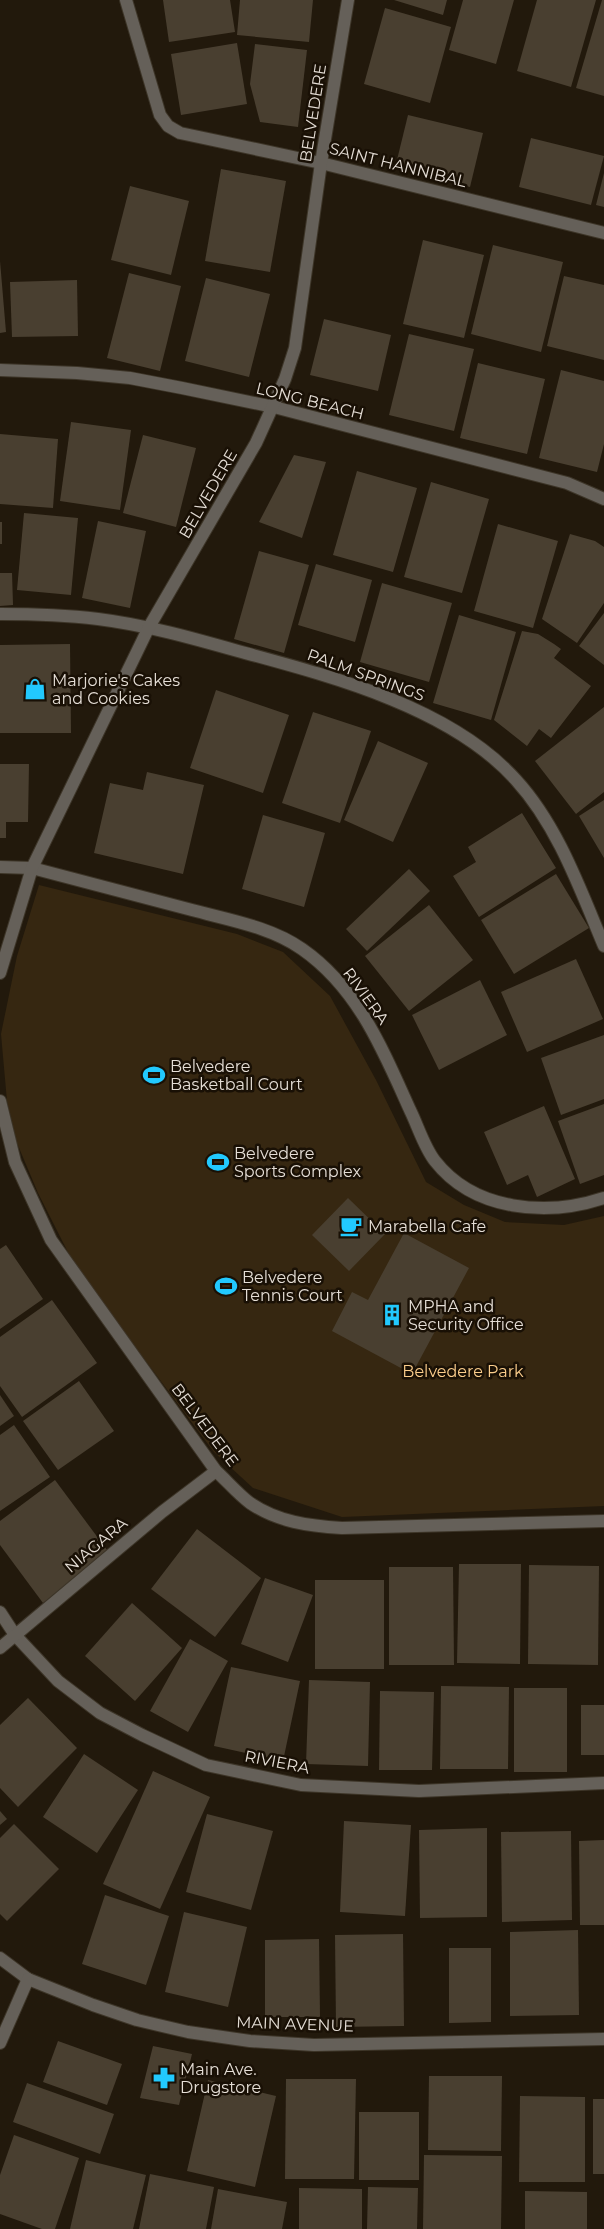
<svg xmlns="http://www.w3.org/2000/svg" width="604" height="2229" viewBox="0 0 604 2229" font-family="Montserrat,sans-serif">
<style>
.green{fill:#362711}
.building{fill:#493f30}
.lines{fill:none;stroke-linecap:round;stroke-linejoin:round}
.minor-casing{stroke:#3d3528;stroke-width:14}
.minor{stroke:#656059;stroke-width:12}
.labels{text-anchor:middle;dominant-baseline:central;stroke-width:5;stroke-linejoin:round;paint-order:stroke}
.street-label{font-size:16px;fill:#e5ded6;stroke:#191005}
.poi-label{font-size:16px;fill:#e5ded6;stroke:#191005;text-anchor:start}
.park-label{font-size:16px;fill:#fcce8c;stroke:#191005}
</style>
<rect width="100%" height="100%" fill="#22190c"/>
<polygon class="green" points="39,885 237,934 283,952 330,996 376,1080 426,1182 464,1205 505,1222 564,1225 604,1216 604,1506 342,1517 253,1488 214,1452 76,1268 38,1193 17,1143 7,1101 1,1034 17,956"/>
<g class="building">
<polygon points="163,0 230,0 235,32 169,42"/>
<polygon points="240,0 313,0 309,42 237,35"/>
<polygon points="394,0 447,0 443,15"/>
<polygon points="463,0 514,0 496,64 449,50"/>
<polygon points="537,0 596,0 571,87 517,71"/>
<polygon points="602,0 604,0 604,96 576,88"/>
<polygon points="385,8 451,27 430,103 364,84"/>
<polygon points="237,43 247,104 181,115 171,54"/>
<polygon points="255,44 307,50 298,127 260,122 250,84"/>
<polygon points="408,115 483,133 470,187 395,168"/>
<polygon points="531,138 604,156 591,205 519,187"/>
<polygon points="221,169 286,181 270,272 205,261"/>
<polygon points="604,173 604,207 596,205"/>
<polygon points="130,186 189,201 171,275 111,260"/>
<polygon points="423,240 484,255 464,338 403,324"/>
<polygon points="493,245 563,262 541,352 471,334"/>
<polygon points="0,261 6,332 0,333"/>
<polygon points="129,273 181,286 160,371 107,358"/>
<polygon points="564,276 604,285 604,360 547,346"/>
<polygon points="206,278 270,294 249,377 185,361"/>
<polygon points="77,280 78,336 12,337 10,282"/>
<polygon points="324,319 391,335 378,391 310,375"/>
<polygon points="409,334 474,349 454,431 389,415"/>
<polygon points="478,363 545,379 527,454 460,438"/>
<polygon points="561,370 604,381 604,444 597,472 539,458"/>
<polygon points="71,422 131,430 120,510 60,501"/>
<polygon points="0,434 58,439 53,508 0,504"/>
<polygon points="143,435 196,448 176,527 123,513"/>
<polygon points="294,455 326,462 302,538 259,522"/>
<polygon points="357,471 417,488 393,572 333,555"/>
<polygon points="431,482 489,499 462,593 404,577"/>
<polygon points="24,513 78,518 71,595 17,590"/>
<polygon points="98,521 146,531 130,608 82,598"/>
<rect x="0" y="522" width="2" height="22"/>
<polygon points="498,524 558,541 533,628 474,611"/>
<polygon points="570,534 595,541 604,547 604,603 577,643 542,619"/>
<polygon points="259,551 309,565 284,653 234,639"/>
<polygon points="316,564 372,580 355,642 298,625"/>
<polygon points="0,573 12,573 13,605 0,606"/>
<polygon points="382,583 452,603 429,682 360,662"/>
<polygon points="604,613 604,665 579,646"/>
<polygon points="459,615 516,632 491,720 433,703"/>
<polygon points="522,631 538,634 554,644 561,649 554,658 591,686 551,738 539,729 527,746 494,720"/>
<polygon points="70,644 71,733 0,733 0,645"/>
<polygon points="216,690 289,715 263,793 190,768"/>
<polygon points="604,707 604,792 576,814 535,761"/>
<polygon points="313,712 371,731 340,823 282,803"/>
<polygon points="378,741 428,763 393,842 344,820"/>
<polygon points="0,764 29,764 28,822 6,822 6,838 0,838"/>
<polygon points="147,772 204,785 183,874 94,853 110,783 143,790"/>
<polygon points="604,800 604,858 579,816"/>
<polygon points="522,813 556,868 479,917 453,876 476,862 468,847"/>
<polygon points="263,815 325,833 304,907 242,889"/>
<polygon points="409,869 430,891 367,951 346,929"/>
<polygon points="556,874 589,928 514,974 481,920"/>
<polygon points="429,905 473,960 409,1011 365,956"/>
<polygon points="576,959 603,1019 527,1052 501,992"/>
<polygon points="480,980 507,1035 439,1070 412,1015"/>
<polygon points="604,1035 604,1099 561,1115 541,1058"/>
<polygon points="604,1104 604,1175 580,1184 558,1121"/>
<polygon points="544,1106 575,1179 537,1197 528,1175 507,1185 484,1132"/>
<polygon points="348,1198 385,1234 349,1271 312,1235"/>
<polygon points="404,1233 469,1268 412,1374 332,1331 352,1292 368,1300"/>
<polygon points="6,1245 43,1299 0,1329 0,1249"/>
<polygon points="52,1300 97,1363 22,1417 0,1386 0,1337"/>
<polygon points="79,1381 114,1431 58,1470 23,1421"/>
<polygon points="0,1395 14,1416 0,1426"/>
<polygon points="14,1425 50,1477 0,1511 0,1435"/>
<polygon points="55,1480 110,1554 43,1603 0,1545 0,1521"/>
<polygon points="197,1529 261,1578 215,1637 151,1589"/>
<polygon points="459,1564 521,1564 520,1664 457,1663"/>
<polygon points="529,1565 599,1566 598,1665 528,1664"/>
<polygon points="389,1567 453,1567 454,1665 389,1665"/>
<polygon points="265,1578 313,1595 288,1662 241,1644"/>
<rect x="315" y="1580" width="69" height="89"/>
<polygon points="132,1603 182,1648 135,1701 85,1656"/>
<polygon points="190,1639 228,1661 188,1732 150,1711"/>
<polygon points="231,1667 300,1681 283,1761 214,1746"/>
<polygon points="309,1680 370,1682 368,1766 306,1764"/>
<polygon points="441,1686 509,1687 508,1769 440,1769"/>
<rect x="514" y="1688" width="53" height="84"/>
<polygon points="380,1691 434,1692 432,1770 379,1770"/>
<polygon points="28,1698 77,1748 18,1807 0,1788 0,1725"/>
<rect x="581" y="1705" width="23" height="50"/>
<polygon points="84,1754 138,1790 97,1853 43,1817"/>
<polygon points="153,1771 210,1797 160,1909 103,1884"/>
<polygon points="0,1811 7,1819 0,1825"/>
<polygon points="207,1814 273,1831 251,1910 186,1892"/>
<polygon points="344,1821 411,1825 405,1916 340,1912"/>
<polygon points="14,1824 59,1869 7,1921 0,1914 0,1838"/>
<polygon points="487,1828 487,1917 420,1918 419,1830"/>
<polygon points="571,1831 572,1920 502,1922 501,1832"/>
<polygon points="604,1840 604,1925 580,1925 579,1841"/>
<polygon points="105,1895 169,1916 146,1985 82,1964"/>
<polygon points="184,1912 247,1927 228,2007 165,1992"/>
<polygon points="578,1930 579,2015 510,2016 510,1932"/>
<polygon points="403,1934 404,2026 336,2027 335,1935"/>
<polygon points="319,1939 320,2017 265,2017 265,1940"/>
<polygon points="449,1948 491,1948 491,2022 449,2023"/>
<polygon points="58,2041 122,2064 107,2105 43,2082"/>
<polygon points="153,2046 192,2054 179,2105 140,2098"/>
<polygon points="429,2076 502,2076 501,2151 428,2150"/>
<polygon points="286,2079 356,2079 354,2179 285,2179"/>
<polygon points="208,2080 276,2096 255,2187 187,2171"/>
<polygon points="27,2083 114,2114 100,2154 13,2122"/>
<polygon points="520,2096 585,2097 585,2182 519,2182"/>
<rect x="593" y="2099" width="11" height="75"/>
<rect x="359" y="2112" width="60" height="68"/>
<polygon points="14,2135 79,2158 55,2229 42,2229 0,2214 0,2175"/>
<polygon points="424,2155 502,2156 501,2229 423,2229"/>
<polygon points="86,2160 146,2175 133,2229 70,2229"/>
<polygon points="150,2174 214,2187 206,2229 139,2229"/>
<polygon points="368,2187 418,2188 417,2229 367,2229"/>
<polygon points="299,2188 362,2189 362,2229 299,2229"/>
<polygon points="218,2189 287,2202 282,2229 211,2229"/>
<polygon points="525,2191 587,2192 587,2229 525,2229"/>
</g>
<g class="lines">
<g class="minor-casing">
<g id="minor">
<polyline points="126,0 160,115 168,126 180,133 321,163 604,233"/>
<polyline points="0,370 77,373 130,378 182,388 274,407 567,483 604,499"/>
<path d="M 0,614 C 33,614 65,615 98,619 C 146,625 192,638 238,651 C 330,676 451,707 516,780 C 558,826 580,889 604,946"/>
<path d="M 0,867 L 32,868 C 85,882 139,896 192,910 C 229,920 271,927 302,949 C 358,988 383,1050 410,1110 C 418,1126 424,1147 435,1161 C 474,1211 547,1217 604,1198"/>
<polyline points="0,973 32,868 149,627 256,443 285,379 295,348 321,163 348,0"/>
<path d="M 0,1101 L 15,1162 L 51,1240 L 216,1471 C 227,1481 238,1494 250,1503 C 278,1522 309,1526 342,1528 L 604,1521"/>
<polyline points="0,1612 15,1635 58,1681 100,1713 142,1735 206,1765 301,1785 419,1791 604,1783"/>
<polyline points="0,1648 162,1512 216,1471"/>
<polyline points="0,1958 28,1979 93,2005 137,2020 188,2032 250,2041 314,2045 604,2039"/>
<polyline points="0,2043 28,1979"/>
</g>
</g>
<use href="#minor" class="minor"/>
</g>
<defs>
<g id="shop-bare" transform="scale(1.725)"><path d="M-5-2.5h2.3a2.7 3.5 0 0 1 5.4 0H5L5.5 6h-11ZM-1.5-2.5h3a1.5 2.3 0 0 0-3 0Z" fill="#22c9fe" stroke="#191005" stroke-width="2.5" paint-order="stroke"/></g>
<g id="stadium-bare" transform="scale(1.725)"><path d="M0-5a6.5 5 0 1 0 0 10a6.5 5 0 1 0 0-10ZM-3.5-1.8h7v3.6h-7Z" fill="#22c9fe" stroke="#191005" stroke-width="2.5" paint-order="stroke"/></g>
<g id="cafe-bare" transform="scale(1.725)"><path d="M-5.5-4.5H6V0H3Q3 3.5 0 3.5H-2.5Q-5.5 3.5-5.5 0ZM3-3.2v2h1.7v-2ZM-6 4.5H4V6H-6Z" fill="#22c9fe" stroke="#191005" stroke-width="2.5" paint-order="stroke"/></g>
<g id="building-bare" transform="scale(1.725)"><path d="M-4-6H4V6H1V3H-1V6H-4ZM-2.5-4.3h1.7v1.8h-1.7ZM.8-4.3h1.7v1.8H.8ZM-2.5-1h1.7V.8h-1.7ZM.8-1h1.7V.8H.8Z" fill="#22c9fe" stroke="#191005" stroke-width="2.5" paint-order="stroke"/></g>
<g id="pharmacy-bare" transform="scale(1.725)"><path d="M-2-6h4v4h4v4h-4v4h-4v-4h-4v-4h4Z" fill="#22c9fe" stroke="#191005" stroke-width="2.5" paint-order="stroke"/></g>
</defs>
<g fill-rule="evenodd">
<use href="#shop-bare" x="35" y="689"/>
<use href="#stadium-bare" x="154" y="1075"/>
<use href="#stadium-bare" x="218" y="1162"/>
<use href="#cafe-bare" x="351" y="1226"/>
<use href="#stadium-bare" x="226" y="1286"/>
<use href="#building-bare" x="392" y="1315"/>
<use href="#pharmacy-bare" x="164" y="2078"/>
</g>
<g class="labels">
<g class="street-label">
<text transform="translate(313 113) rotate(-81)">BELVEDERE</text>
<text transform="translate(398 165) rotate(14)">SAINT HANNIBAL</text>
<text transform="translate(310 401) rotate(14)">LONG BEACH</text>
<text transform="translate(208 494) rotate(-60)">BELVEDERE</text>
<text transform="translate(366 675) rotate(20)">PALM SPRINGS</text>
<text transform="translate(366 996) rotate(54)">RIVIERA</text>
<text transform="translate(205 1425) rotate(53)">BELVEDERE</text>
<text transform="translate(96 1545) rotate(-40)">NIAGARA</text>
<text transform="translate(277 1762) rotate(11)">RIVIERA</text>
<text transform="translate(295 2024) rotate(2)">MAIN AVENUE</text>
</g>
<g class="poi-label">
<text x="52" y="680">Marjorie's Cakes<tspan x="52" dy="18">and Cookies</tspan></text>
<text x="170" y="1066">Belvedere<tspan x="170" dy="18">Basketball Court</tspan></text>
<text x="234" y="1153">Belvedere<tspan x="234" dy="18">Sports Complex</tspan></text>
<text x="368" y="1226">Marabella Cafe</text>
<text x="242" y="1277">Belvedere<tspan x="242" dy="18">Tennis Court</tspan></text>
<text x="408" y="1306">MPHA and<tspan x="408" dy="18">Security Office</tspan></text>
<text x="180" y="2069">Main Ave.<tspan x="180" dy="18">Drugstore</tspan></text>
</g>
<g class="park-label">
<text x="463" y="1371">Belvedere Park</text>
</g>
</g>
</svg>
